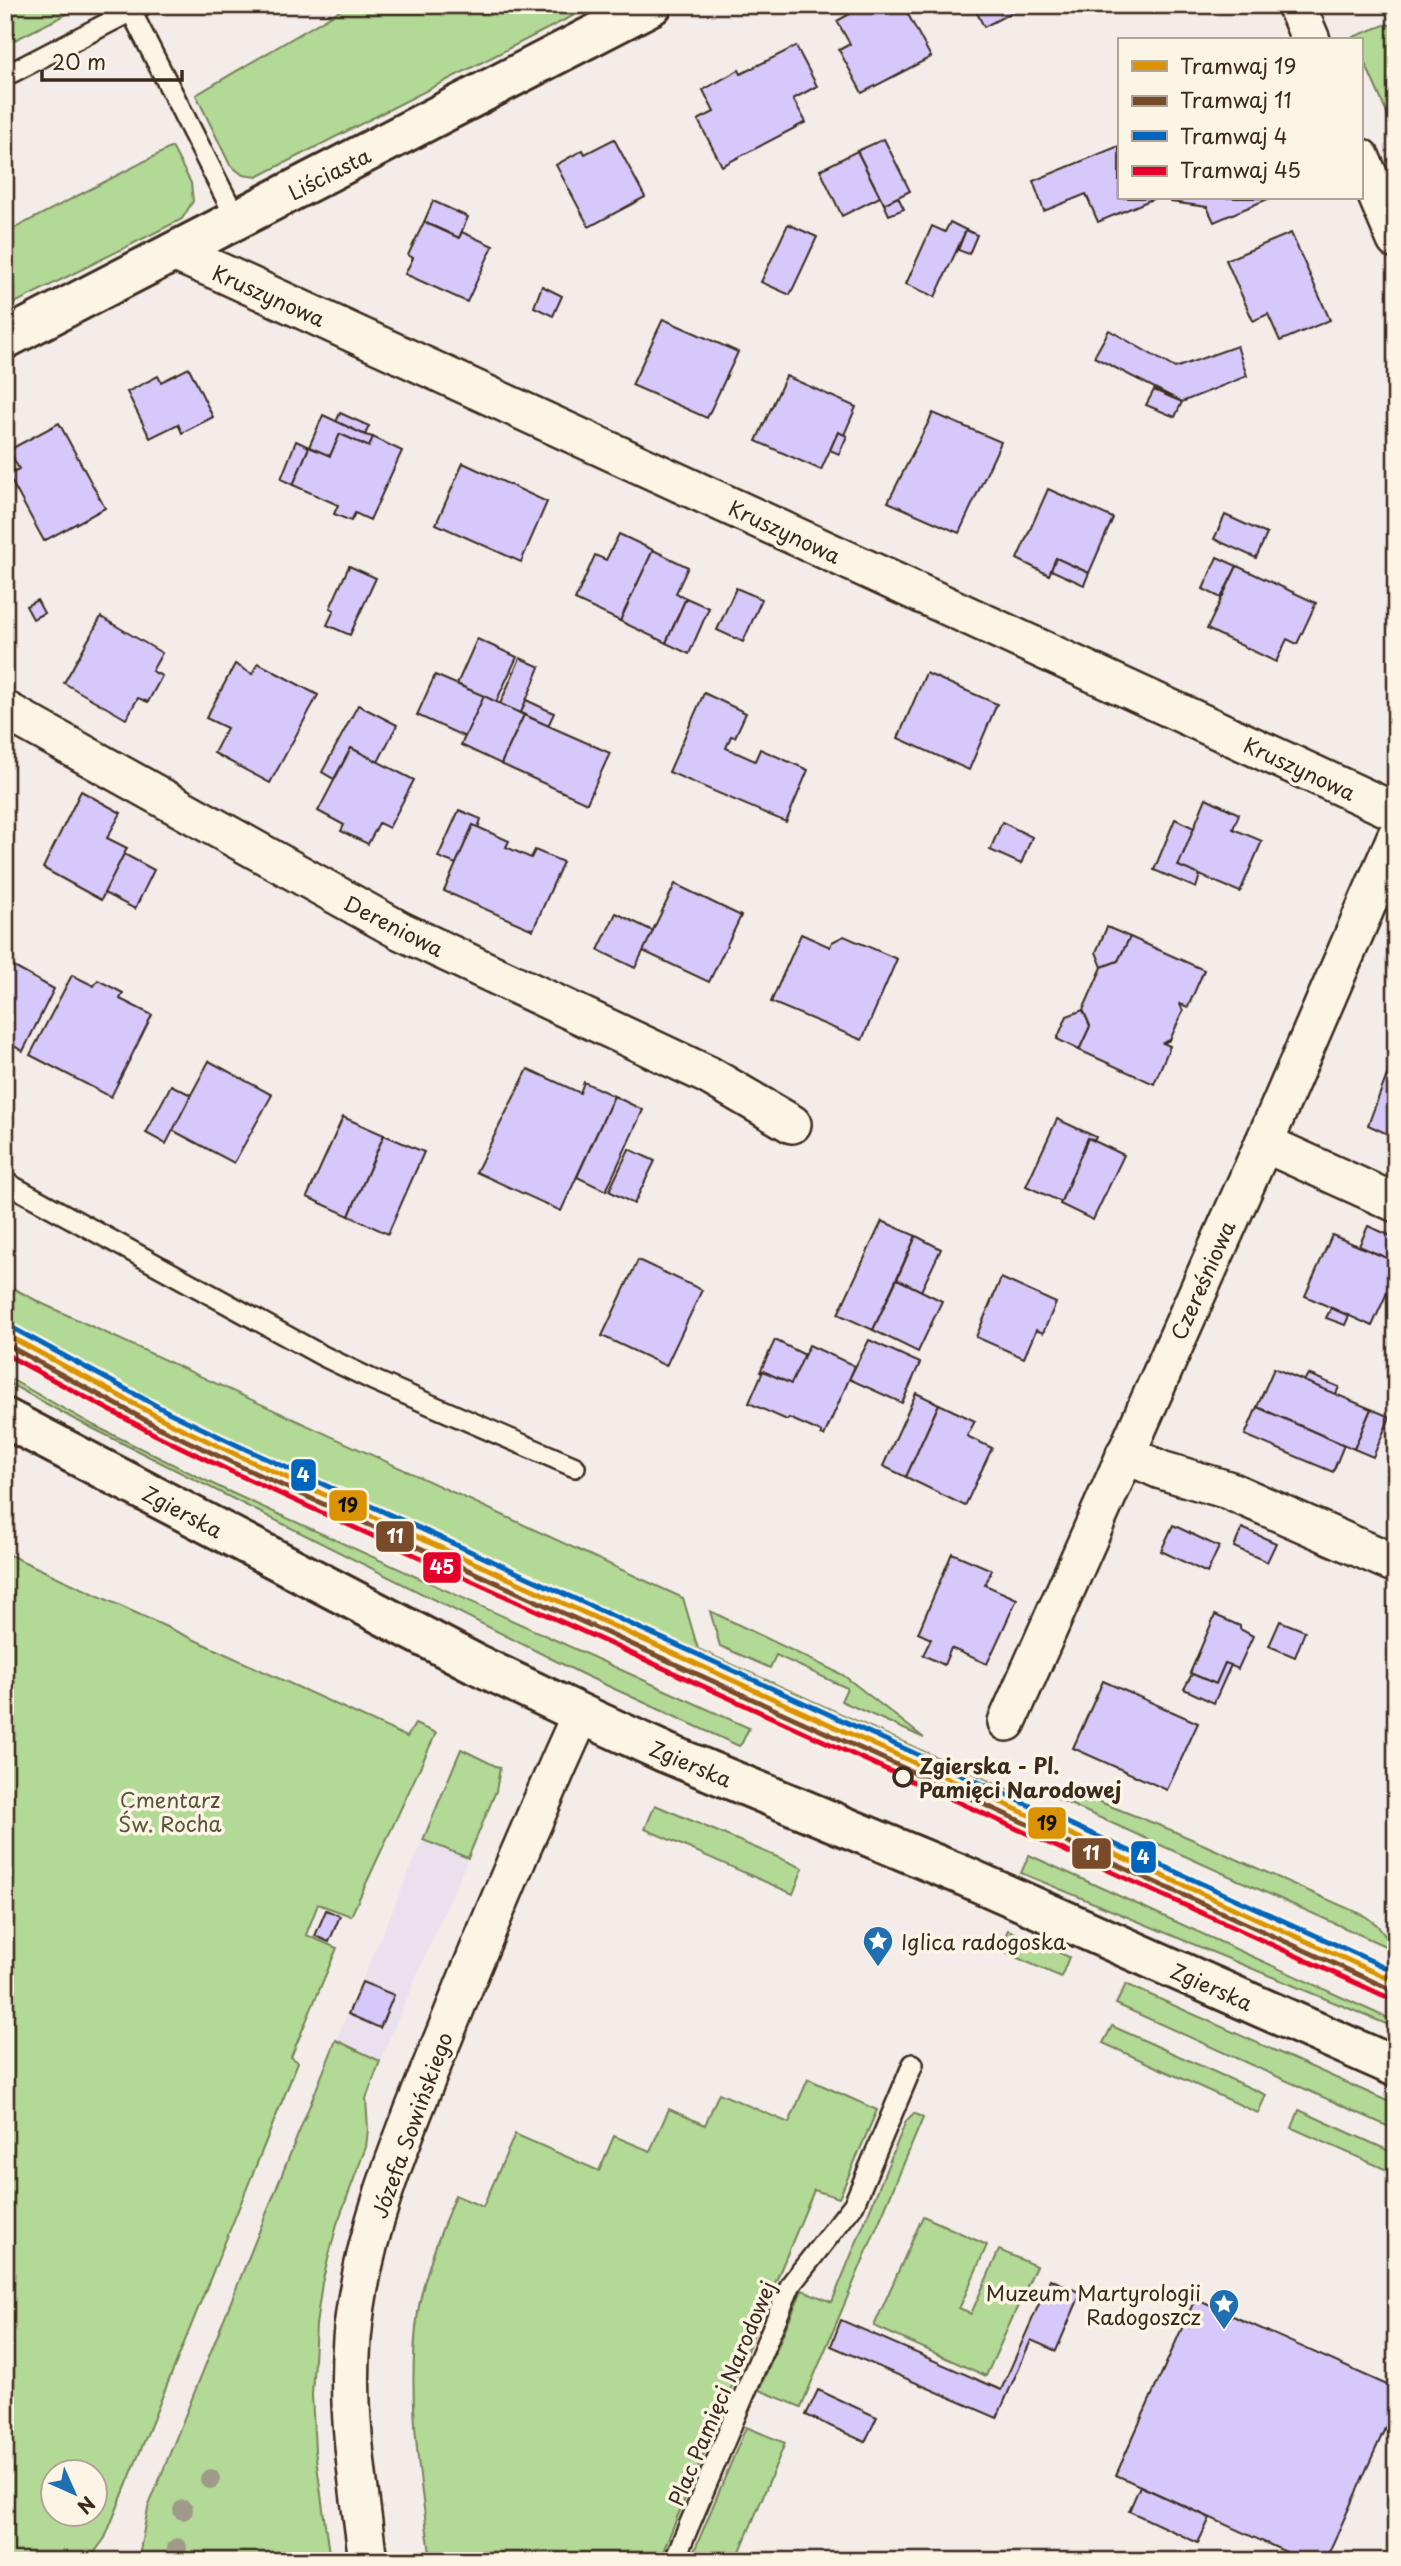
<svg xmlns="http://www.w3.org/2000/svg" width="1401" height="2566" viewBox="0 0 1401 2566" font-family="'Playpen Sans',sans-serif">
<style>
.built{fill:#ebe1ee}
.green{fill:#b2d995;stroke:#76825a;stroke-width:2;fill-rule:evenodd}
.building{fill:#d6c8fa;stroke:#3b2a1e;stroke-width:2}
.lines{fill:none;stroke-linecap:round;stroke-linejoin:round}
.lane-casing{stroke:#3b2a1e;stroke-width:24}
.street-casing{stroke:#3b2a1e;stroke-width:42}
.secondary-casing{stroke:#3b2a1e;stroke-width:44}
.lane{stroke:#fcf5e5;stroke-width:19}
.street{stroke:#fcf5e5;stroke-width:37}
.secondary{stroke:#fcf5e5;stroke-width:38}
.tram-1-casing{stroke:#fcf5e5;stroke-width:10}
.tram-2-casing{stroke:#fcf5e5;stroke-width:10}
.tram-3-casing{stroke:#fcf5e5;stroke-width:10}
.tram-4-casing{stroke:#fcf5e5;stroke-width:10}
.tram-1{stroke:#db9304;stroke-width:5}
.tram-2{stroke:#7a4b2a;stroke-width:5}
.tram-3{stroke:#0065bd;stroke-width:5}
.tram-4{stroke:#e4002b;stroke-width:5}
.tree{fill:#9f9a8a}
.stop-dot{fill:#fcf5e5;stroke:#3b2a1e;stroke-width:3.5}
.labels{text-anchor:middle;dominant-baseline:central;stroke-width:7;stroke-linejoin:round;paint-order:stroke}
.street-label{font-size:21px;fill:#3b2a1e;stroke:#fcf5e5}
.stop-label{font-size:21px;font-weight:bold;fill:#3b2a1e;stroke:#fcf5e5;text-anchor:start}
.park-label{font-size:21px;fill:#59563c;stroke:#fcf5e5}
.poi-label{font-size:21px;fill:#3b2a1e;stroke:#fcf5e5;text-anchor:start}
.line-badge{stroke:#fcf5e5;stroke-width:2.5}
.badge-label{font-size:19px;text-anchor:middle;font-weight:bold;fill:#fff}
.pale-badge-label{font-size:19px;text-anchor:middle;font-weight:bold;fill:#111}
</style>
<rect width="100%" height="100%" fill="#f4ece9"/>
<filter id="ink" filterUnits="userSpaceOnUse"><feTurbulence type="fractalNoise" baseFrequency=".0143" numOctaves="2"/><feDisplacementMap in="SourceGraphic" scale="14" xChannelSelector="R" yChannelSelector="G"/><feConvolveMatrix kernelMatrix="1 2 1 2 8 2 1 2 1" color-interpolation-filters="sRGB"/></filter>
<g filter="url(#ink)">
<polygon class="built" points="423,1840 468,1858 380,2061 336,2040"/>
<g class="green">
<polygon points="5,5 75,5 77,9 5,45"/>
<polygon points="349,5 594,5 257,177 243,175 230,165 196,95"/>
<polygon points="1387,24 1396,28 1396,133 1361,54 1361,40 1355,40 1353,37"/>
<polygon points="172,147 191,183 193,201 182,219 5,308 5,233"/>
<polygon points="5,1284 43,1304 683,1598 698,1649 1011,1791 1009,1795 269,1459 144,1398 5,1322"/>
<polygon points="5,1376 95,1426 221,1488 749,1728 742,1743 739,1746 584,1675 72,1418 5,1381"/>
<path d="M 5,1553 L 407,1737 L 415,1724 L 436,1733 L 351,1916 L 318,1904 L 306,1935 L 337,1948 L 291,2057 L 298,2062 L 105,2538 L 88,2561 L 5,2561 ZM 52,2472 L 94,2472 L 94,2514 L 52,2514 Z"/>
<polygon points="710,1611 843,1675 924,1738 841,1701 847,1688 776,1655 770,1668 720,1646"/>
<polygon points="461,1749 500,1768 496,1791 468,1858 423,1840"/>
<polygon points="1067,1789 1171,1830 1365,1916 1377,1925 1396,1951 1056,1798 1059,1793"/>
<polygon points="655,1805 803,1868 793,1894 645,1829"/>
<polygon points="1029,1855 1396,2022 1396,2028 1021,1873"/>
<polygon points="1008,1930 1069,1957 1061,1977 999,1950"/>
<polygon points="1126,1984 1396,2105 1396,2130 1116,2004"/>
<polygon points="1112,2026 1266,2095 1258,2113 1103,2043"/>
<polygon points="336,2040 380,2061 366,2099 368,2129 366,2147 337,2224 322,2283 316,2325 312,2395 315,2450 330,2561 138,2561 148,2508"/>
<path d="M 808,2079 L 877,2110 L 839,2198 L 814,2190 L 659,2561 L 431,2561 C 420,2478 406,2395 418,2312 C 424,2272 441,2233 455,2195 L 483,2207 L 515,2134 L 599,2171 L 614,2136 L 650,2151 L 669,2109 L 705,2125 L 719,2093 L 789,2123 Z"/>
<polygon points="1299,2110 1396,2154 1396,2174 1292,2128"/>
<polygon points="914,2113 923,2118 801,2407 759,2390 802,2290 832,2302 906,2121"/>
<polygon points="923,2216 987,2245 959,2309 971,2314 999,2250 1036,2266 986,2376 874,2326"/>
<polygon points="746,2427 785,2443 736,2561 690,2561"/>
</g>
<g class="building">
<polygon points="866,5 903,5 931,57 862,93 839,50 850,44 837,21"/>
<polygon points="973,5 1026,5 984,27"/>
<polygon points="796,46 817,86 793,99 806,122 722,166 698,120 714,112 703,90 739,70 741,74"/>
<polygon points="614,139 645,197 589,227 556,165 583,150 585,154"/>
<polygon points="884,139 910,191 884,204 857,151"/>
<polygon points="1119,146 1119,198 1155,198 1098,222 1086,194 1044,211 1033,181"/>
<polygon points="857,151 880,197 842,216 820,170"/>
<polygon points="898,197 904,209 889,215 884,204"/>
<polygon points="1170,198 1270,198 1214,222 1207,207 1171,202"/>
<polygon points="433,201 468,217 459,238 424,222"/>
<polygon points="424,222 459,238 462,232 493,246 467,302 405,274 413,258 408,255"/>
<polygon points="950,222 966,230 935,297 906,284 932,226 945,232"/>
<polygon points="788,224 817,237 790,295 761,282"/>
<polygon points="966,230 977,235 969,254 958,250"/>
<polygon points="1291,233 1330,320 1280,341 1268,314 1253,321 1226,260"/>
<polygon points="542,286 562,296 553,316 534,307"/>
<polygon points="663,319 738,352 707,418 632,385"/>
<polygon points="1109,330 1175,368 1237,346 1247,376 1182,402 1094,357"/>
<polygon points="189,368 213,417 182,433 178,424 150,438 127,392 158,376 161,382"/>
<polygon points="786,376 856,407 844,435 838,432 821,470 756,441"/>
<polygon points="1154,390 1182,402 1175,417 1146,405"/>
<polygon points="340,413 369,426 365,435 336,422"/>
<polygon points="933,413 1001,442 959,533 888,502"/>
<polygon points="323,415 365,435 373,437 369,447 340,434 330,456 309,447"/>
<polygon points="59,423 105,508 44,541 8,475 19,469 9,450"/>
<polygon points="838,432 847,436 839,454 830,450"/>
<polygon points="340,434 369,447 373,437 402,451 370,520 355,513 351,521 334,514 338,505 293,485 309,447 330,456"/>
<polygon points="296,441 309,447 293,485 281,479"/>
<polygon points="463,463 547,502 521,562 436,524"/>
<polygon points="1048,489 1113,518 1089,573 1056,558 1049,575 1017,559"/>
<polygon points="1225,515 1267,534 1256,558 1214,539"/>
<polygon points="619,534 653,550 620,621 575,600 595,555 606,560"/>
<polygon points="653,550 688,567 676,593 686,598 666,643 620,621"/>
<polygon points="1217,557 1237,566 1221,598 1203,589"/>
<polygon points="1056,558 1089,573 1084,585 1051,570"/>
<polygon points="349,566 376,578 350,635 327,625 334,610 330,608"/>
<polygon points="1237,566 1316,603 1297,644 1287,639 1276,662 1207,629"/>
<polygon points="736,588 762,599 743,642 717,630"/>
<polygon points="686,598 709,608 689,654 666,643"/>
<polygon points="37,600 44,613 33,619 26,606"/>
<polygon points="101,617 162,653 152,671 162,676 148,702 138,698 126,719 64,683"/>
<polygon points="477,639 517,657 496,702 457,684"/>
<polygon points="520,658 540,667 521,713 500,704"/>
<polygon points="258,663 318,695 270,783 214,753 227,728 206,718 235,664 252,674"/>
<polygon points="926,673 997,704 969,770 898,738"/>
<polygon points="435,675 484,696 465,737 417,715"/>
<polygon points="704,693 746,713 735,737 731,736 726,748 755,761 760,749 808,770 786,822 669,772"/>
<polygon points="484,696 524,715 501,764 461,745"/>
<polygon points="526,700 554,713 548,726 521,713"/>
<polygon points="358,705 397,725 378,762 351,748 334,779 322,772"/>
<polygon points="524,715 610,753 587,803 501,764"/>
<polygon points="351,748 414,780 389,828 379,823 368,844 341,831 344,825 318,811"/>
<polygon points="81,791 121,813 107,838 127,848 101,900 43,868"/>
<polygon points="1206,798 1239,814 1233,829 1262,841 1240,892 1178,866"/>
<polygon points="459,810 481,819 478,828 473,825 456,864 438,857"/>
<polygon points="1175,819 1194,828 1178,866 1200,875 1196,888 1154,870"/>
<polygon points="1002,822 1032,837 1021,864 990,850"/>
<polygon points="473,825 509,841 506,847 531,858 535,850 563,862 533,930 444,891"/>
<polygon points="124,854 154,870 135,909 104,893"/>
<polygon points="675,884 741,916 709,982 643,951"/>
<polygon points="616,913 653,931 635,968 598,950"/>
<polygon points="1107,927 1130,937 1118,961 1102,967 1096,952"/>
<polygon points="801,934 830,947 832,942 844,936 897,959 862,1040 771,1002"/>
<polygon points="1130,937 1204,970 1188,1007 1180,1004 1183,1011 1170,1040 1163,1043 1170,1046 1154,1084 1079,1050 1090,1026 1083,1010 1102,967 1118,961"/>
<polygon points="5,962 54,989 23,1051 5,1041"/>
<polygon points="72,975 94,986 98,980 123,993 120,999 152,1015 111,1097 30,1055"/>
<polygon points="1083,1010 1090,1026 1079,1050 1057,1039 1067,1016"/>
<polygon points="209,1061 272,1095 234,1163 172,1130"/>
<polygon points="1392,1062 1396,1063 1396,1138 1368,1125"/>
<polygon points="528,1069 580,1093 584,1082 614,1096 561,1211 476,1172"/>
<polygon points="171,1085 191,1095 166,1144 146,1133"/>
<polygon points="614,1096 643,1110 606,1191 577,1177"/>
<polygon points="343,1117 384,1135 349,1216 307,1197"/>
<polygon points="1057,1119 1096,1137 1094,1141 1088,1138 1061,1202 1026,1186"/>
<polygon points="384,1135 424,1152 388,1234 349,1216"/>
<polygon points="1088,1138 1124,1155 1093,1220 1060,1204"/>
<polygon points="629,1149 655,1161 634,1204 609,1191"/>
<polygon points="882,1221 916,1236 873,1330 838,1314"/>
<polygon points="1368,1226 1396,1238 1396,1262 1359,1246"/>
<polygon points="1332,1235 1396,1262 1396,1273 1372,1326 1305,1296"/>
<polygon points="916,1236 941,1249 921,1291 897,1279"/>
<polygon points="638,1260 702,1290 666,1366 602,1336"/>
<polygon points="1001,1278 1056,1303 1043,1333 1036,1330 1024,1358 976,1337"/>
<polygon points="897,1279 942,1301 918,1352 873,1330"/>
<polygon points="1331,1308 1349,1316 1345,1325 1326,1318"/>
<polygon points="775,1340 805,1355 791,1384 763,1371 762,1373 760,1372"/>
<polygon points="869,1340 920,1363 902,1403 849,1379"/>
<polygon points="809,1345 855,1366 824,1436 821,1435 821,1432 789,1418 787,1420 749,1403 763,1371 791,1384"/>
<polygon points="1274,1368 1371,1409 1354,1449 1257,1407"/>
<polygon points="1308,1374 1339,1387 1336,1394 1304,1381"/>
<polygon points="916,1393 939,1404 906,1477 883,1466"/>
<polygon points="939,1404 975,1421 967,1436 992,1448 965,1506 906,1477"/>
<polygon points="1257,1407 1344,1445 1333,1472 1245,1435"/>
<polygon points="1371,1409 1390,1417 1373,1457 1354,1449"/>
<polygon points="1173,1525 1219,1547 1207,1573 1161,1551"/>
<polygon points="1242,1528 1276,1543 1267,1562 1234,1547"/>
<polygon points="952,1553 992,1570 985,1585 1017,1599 987,1664 951,1648 944,1665 923,1655 931,1639 918,1633"/>
<polygon points="1215,1615 1240,1626 1240,1629 1253,1636 1238,1669 1225,1663 1216,1684 1190,1673"/>
<polygon points="1280,1621 1305,1631 1295,1657 1269,1646"/>
<polygon points="1225,1663 1231,1665 1214,1703 1184,1689 1192,1674 1216,1684"/>
<polygon points="1103,1681 1198,1723 1167,1790 1073,1748"/>
<polygon points="326,1910 340,1916 329,1942 315,1936"/>
<polygon points="362,1982 394,1995 380,2028 348,2014"/>
<polygon points="1050,2279 1081,2293 1056,2351 1031,2340 997,2418 831,2346 841,2320 1001,2390"/>
<polygon points="1195,2299 1396,2389 1396,2404 1325,2561 1306,2561 1116,2475"/>
<polygon points="818,2390 877,2417 865,2442 806,2415"/>
<polygon points="1140,2486 1210,2518 1198,2543 1129,2511"/>
<polygon points="1070,2553 1089,2561 1067,2561"/>
</g>
<g class="lines">
<g class="lane-casing">
<g id="lane">
<polyline points="131,11 237,220"/>
<polyline points="5,76 141,6"/>
<polyline points="5,1182 323,1356 373,1380 575,1467"/>
<polyline points="674,2561 791,2284 854,2204 913,2064"/>
</g>
</g>
<g class="street-casing">
<g id="street">
<polyline points="1296,5 1311,40"/>
<polyline points="1361,158 1396,240"/>
<polyline points="173,252 220,272 1396,812"/>
<polyline points="5,710 401,931 708,1075 792,1124"/>
<polyline points="1264,1143 1396,1203"/>
<polyline points="1125,1454 1161,1470 1228,1490 1396,1564"/>
<polyline points="1007,1722 1264,1143 1396,837"/>
<path d="M 368,2561 C 359,2488 346,2413 352,2339 C 361,2233 404,2133 444,2036 C 487,1928 533,1820 581,1714"/>
</g>
</g>
<g class="secondary-casing">
<g id="secondary">
<polyline points="5,339 652,5"/>
<polyline points="5,1418 476,1664 581,1714 666,1753 962,1875 1396,2067"/>
</g>
</g>
<use href="#lane" class="lane"/>
<use href="#street" class="street"/>
<use href="#secondary" class="secondary"/>
<g class="tram-1-casing">
<polyline id="tram-1" points="5,1334 164,1420 237,1455 1396,1982"/>
</g>
<g class="tram-2-casing">
<polyline id="tram-2" points="5,1344 160,1428 233,1463 1392,1990"/>
</g>
<g class="tram-3-casing">
<polyline id="tram-3" points="9,1326 168,1412 241,1447 1396,1972"/>
</g>
<g class="tram-4-casing">
<polyline id="tram-4" points="5,1354 156,1435 230,1471 1389,1998"/>
</g>
<use href="#tram-1" class="tram-1"/>
<use href="#tram-2" class="tram-2"/>
<use href="#tram-3" class="tram-3"/>
<use href="#tram-4" class="tram-4"/>
</g>
<g class="tree">
<circle cx="210" cy="2479" r="10"/>
<circle cx="183" cy="2510" r="10"/>
<circle cx="177" cy="2548" r="10"/>
</g>
</g>
<defs>
<g id="sight-pin" transform="scale(1.575)"><path d="M0 17L-7.5 6A9.5 9.5 0 1 1 7.5 6Z" fill="#1f6fb2" stroke="#fcf5e5"/><path d="M0-6L1.8-2.2L6-1.7L2.9 1.2L3.7 5.4L0 3.3L-3.7 5.4L-2.9 1.2L-6-1.7L-1.8-2.2Z" fill="#fff"/></g>
</defs>
<g fill-rule="evenodd">
<use href="#sight-pin" x="878" y="1941"/>
<use href="#sight-pin" x="1224" y="2304"/>
</g>
<circle class="stop-dot" cx="903" cy="1777" r="9"/>
<g class="labels">
<g class="street-label">
<text transform="translate(329 173) rotate(-27)">Liściasta</text>
<text transform="translate(269 295) rotate(24)">Kruszynowa</text>
<text transform="translate(785 531) rotate(25)">Kruszynowa</text>
<text transform="translate(1300 768) rotate(25)">Kruszynowa</text>
<text transform="translate(394 925) rotate(27)">Dereniowa</text>
<text transform="translate(1202 1280) rotate(-66)">Czereśniowa</text>
<text transform="translate(183 1511) rotate(28)">Zgierska</text>
<text transform="translate(691 1763) rotate(23)">Zgierska</text>
<text transform="translate(1212 1986) rotate(24)">Zgierska</text>
<text transform="translate(411 2125) rotate(-70)">Józefa Sowińskiego</text>
<text transform="translate(721 2393) rotate(-67)">Plac Pamięci Narodowej</text>
</g>
<g class="stop-label">
<text x="919" y="1765">Zgierska - Pl.<tspan x="919" dy="24">Pamięci Narodowej</tspan></text>
</g>
<g class="park-label">
<text x="170" y="1799">Cmentarz<tspan x="170" dy="24">Św. Rocha</tspan></text>
</g>
<g class="poi-label">
<text x="901" y="1941">Iglica radogoska</text>
<text x="1201" y="2292" text-anchor="end">Muzeum Martyrologii<tspan x="1201" dy="24">Radogoszcz</tspan></text>
</g>
</g>
<g class="line-badge">
<rect x="290" y="1458" width="27" height="34" rx="7" fill="#0065bd"/>
<rect x="328" y="1489" width="40" height="33" rx="7" fill="#db9304"/>
<rect x="375" y="1520" width="40" height="33" rx="7" fill="#7a4b2a"/>
<rect x="422" y="1551" width="40" height="33" rx="7" fill="#e4002b"/>
<rect x="1027" y="1806" width="40" height="34" rx="7" fill="#db9304"/>
<rect x="1071" y="1837" width="41" height="33" rx="7" fill="#7a4b2a"/>
<rect x="1130" y="1840" width="27" height="34" rx="7" fill="#0065bd"/>
</g>
<g class="badge-label">
<text x="303" y="1482">4</text>
<text x="395" y="1543">11</text>
<text x="442" y="1574">45</text>
<text x="1091" y="1860">11</text>
<text x="1143" y="1864">4</text>
</g>
<g class="pale-badge-label">
<text x="348" y="1512">19</text>
<text x="1047" y="1830">19</text>
</g>
<rect width="1401" height="2566" fill="none" stroke="#fcf5e5" stroke-width="28"/>
<rect x="14" y="14" width="1373" height="2538" fill="none" stroke="#3b2a1e" stroke-width="2.5" filter="url(#ink)"/>
<rect x="1118" y="38" width="245" height="161" fill="#fcf5e5" stroke="#afa495" stroke-width="2"/>
<rect x="1132" y="61" width="35" height="10" fill="#db9304" stroke="#afa495" stroke-width="2"/>
<text x="1180" y="74" font-size="21" fill="#3b2a1e">Tramwaj 19</text>
<rect x="1132" y="96" width="35" height="10" fill="#7a4b2a" stroke="#afa495" stroke-width="2"/>
<text x="1180" y="108" font-size="21" fill="#3b2a1e">Tramwaj 11</text>
<rect x="1132" y="131" width="35" height="10" fill="#0065bd" stroke="#afa495" stroke-width="2"/>
<text x="1180" y="144" font-size="21" fill="#3b2a1e">Tramwaj 4</text>
<rect x="1132" y="166" width="35" height="10" fill="#e4002b" stroke="#afa495" stroke-width="2"/>
<text x="1180" y="178" font-size="21" fill="#3b2a1e">Tramwaj 45</text>
<g transform="translate(74 2493) rotate(135)"><circle r="33" fill="#fcf5e5" stroke="#afa495" stroke-width="2"/>
<path d="M0-5L12 26L0 18L-12 26Z" fill="#1f6fb2"/>
<text y="-10" font-size="19" font-weight="bold" text-anchor="middle" fill="#3b2a1e">N</text>
</g>
<path d="M42 70v10h140v-10" fill="none" stroke="#3b2a1e" stroke-width="3.5"/>
<text x="52" y="70" font-size="21" fill="#3b2a1e" stroke="#fcf5e5" stroke-width="5" paint-order="stroke">20 m</text>
</svg>
